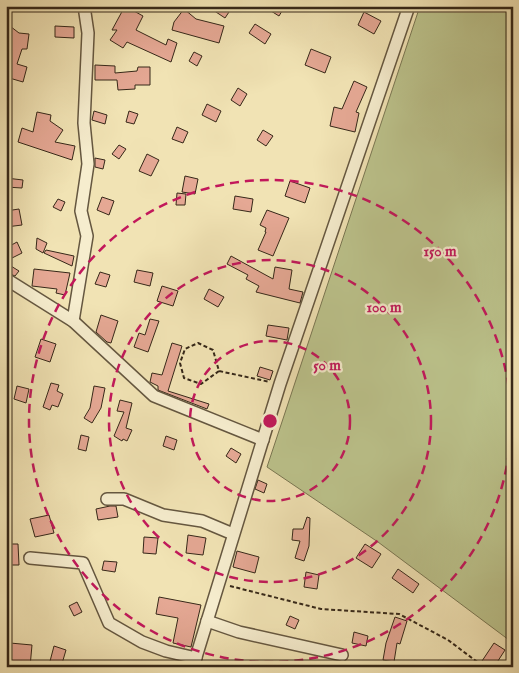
<svg xmlns="http://www.w3.org/2000/svg" width="519" height="673" viewBox="0 0 519 673" font-family="'IM FELL English',serif">
<style>
.green{fill:#bcc38c;stroke:#797652}
.building{fill:#e5a894;stroke:#362819}
.lines{fill:none;stroke-linecap:round;stroke-linejoin:round}
.minor-casing{stroke:#655740;stroke-width:14}
.path{stroke:#362819;stroke-width:2;stroke-dasharray:4 2.5;stroke-linecap:butt}
.minor{stroke:#f6edce;stroke-width:11}
.ring{fill:none;stroke:#c2185b;stroke-width:2.5;stroke-dasharray:9 6}
.centre{fill:#c2185b;stroke:#f6edce;stroke-width:2.5}
.ring-label{font-size:15px;text-anchor:middle;font-weight:bold;fill:#c2185b;stroke:#f6edce;stroke-width:4.5;stroke-linejoin:round;paint-order:stroke}
</style>
<rect width="100%" height="100%" fill="#f1e3b4"/>
<filter id="stains"><feTurbulence type="fractalNoise" baseFrequency=".004" numOctaves="4"/><feColorMatrix values="0 0 0 0 .2 0 0 0 0 .09 0 0 0 0 .02 0 0 0 .5 -.17"/></filter>
<radialGradient id="worn" r=".72"><stop offset=".6" stop-color="#630" stop-opacity="0"/><stop offset="1" stop-color="#630" stop-opacity=".3"/></radialGradient>
<polygon class="green" points="420,6 513,6 513,643 378,542 267,467"/>
<g class="building">
<polygon points="125,6 143,16 136,30 166,45 168,39 177,43 171,62 127,42 123,48 110,40 117,30 112,30"/>
<polygon points="207,6 233,6 225,18"/>
<polygon points="263,6 285,6 279,16"/>
<polygon points="184,9 196,19 224,26 219,43 172,30 174,22"/>
<polygon points="364,12 381,21 374,34 358,25"/>
<polygon points="6,23 19,33 29,34 27,49 22,49 17,64 27,67 23,82 6,77"/>
<polygon points="255,24 271,34 265,44 249,33"/>
<polygon points="55,26 74,27 74,38 55,37"/>
<polygon points="311,49 331,57 325,73 305,65"/>
<polygon points="194,52 202,56 197,66 189,61"/>
<polygon points="95,65 115,66 115,73 137,71 138,67 150,67 150,85 135,85 135,89 118,90 117,80 95,80"/>
<polygon points="354,81 367,87 356,112 359,113 355,132 330,126 334,107 342,109"/>
<polygon points="238,88 247,94 240,106 231,100"/>
<polygon points="207,104 221,111 216,122 202,115"/>
<polygon points="94,111 107,115 105,124 92,120"/>
<polygon points="129,111 138,114 134,124 126,122"/>
<polygon points="37,112 51,115 50,121 63,130 55,142 75,146 72,160 18,142 22,128 33,132"/>
<polygon points="177,127 188,132 183,143 172,139"/>
<polygon points="263,130 273,136 266,146 257,140"/>
<polygon points="119,145 126,149 119,159 112,154"/>
<polygon points="147,154 159,160 151,176 139,171"/>
<polygon points="95,158 105,160 103,169 95,167"/>
<polygon points="185,176 198,179 195,194 182,192"/>
<polygon points="6,178 23,180 22,188 6,187"/>
<polygon points="290,181 310,188 305,203 285,196"/>
<polygon points="177,193 186,194 185,205 176,205"/>
<polygon points="235,196 253,199 251,212 233,209"/>
<polygon points="102,197 114,201 109,215 97,210"/>
<polygon points="58,199 65,202 61,211 53,207"/>
<polygon points="19,209 22,225 6,227 6,211"/>
<polygon points="267,210 289,218 273,256 258,250 266,232 265,232 266,228 260,225"/>
<polygon points="37,238 47,243 43,253 36,249"/>
<polygon points="17,242 22,253 6,261 6,248"/>
<polygon points="46,250 74,256 72,266 44,253"/>
<polygon points="231,256 273,279 275,267 292,270 289,289 303,292 300,303 256,292 259,286 246,279 248,275 227,264"/>
<polygon points="6,263 19,271 15,276 6,272"/>
<polygon points="34,269 70,273 65,295 56,293 57,289 32,286"/>
<polygon points="137,270 153,273 150,286 134,282"/>
<polygon points="100,272 110,275 106,287 95,284"/>
<polygon points="162,286 178,291 173,306 157,301"/>
<polygon points="209,289 224,297 218,307 204,299"/>
<polygon points="101,315 118,321 111,343 107,342 96,332"/>
<polygon points="150,319 159,321 148,352 134,347 139,333 145,335"/>
<polygon points="268,325 289,328 287,340 266,336"/>
<polygon points="41,339 56,344 50,362 35,357"/>
<polygon points="172,343 182,346 168,391 209,404 207,409 158,390 158,386 150,382 152,373 162,375"/>
<polygon points="260,367 273,371 270,380 257,376"/>
<polygon points="51,383 59,385 57,391 63,394 58,407 52,405 50,410 43,407"/>
<polygon points="17,386 29,389 26,403 14,399"/>
<polygon points="94,386 105,388 101,408 92,423 84,418 90,408"/>
<polygon points="120,400 132,403 126,428 132,430 127,441 123,439 122,441 114,436 124,412 117,411"/>
<polygon points="81,435 89,437 86,451 78,449"/>
<polygon points="166,436 177,440 174,450 163,446"/>
<polygon points="231,448 241,454 236,463 226,456"/>
<polygon points="258,480 267,484 264,493 255,489"/>
<polygon points="110,506 116,506 118,517 98,520 96,509"/>
<polygon points="49,515 54,533 35,537 30,519"/>
<polygon points="307,517 310,518 309,546 304,561 295,558 300,541 292,540 293,529 303,529"/>
<polygon points="188,535 206,538 203,555 186,553"/>
<polygon points="144,537 158,538 156,554 143,553"/>
<polygon points="6,544 18,544 19,565 6,565"/>
<polygon points="365,544 381,554 372,568 356,558"/>
<polygon points="237,551 259,557 255,573 233,567"/>
<polygon points="104,561 117,562 115,572 102,570"/>
<polygon points="398,569 419,584 413,593 392,578"/>
<polygon points="306,572 319,575 317,589 304,587"/>
<polygon points="159,597 201,605 191,647 173,643 178,618 156,614"/>
<polygon points="77,602 82,612 74,616 69,606"/>
<polygon points="290,616 299,620 295,629 286,625"/>
<polygon points="395,617 407,621 400,644 397,643 394,662 383,660 386,643"/>
<polygon points="354,632 368,636 366,646 352,643"/>
<polygon points="10,643 32,645 30,667 7,667"/>
<polygon points="494,643 505,650 494,667 478,667"/>
<polygon points="54,646 66,650 61,667 49,665"/>
</g>
<g class="lines">
<g class="minor-casing">
<g id="minor">
<polyline points="6,279 73,321 154,396 263,440"/>
<polyline points="73,321 87,236 81,211 88,164 84,123 88,33 84,6"/>
<polyline points="107,499 124,499 163,515 202,521 233,534"/>
<polyline points="30,558 83,563 109,623 142,642 166,651 196,658"/>
<polyline points="207,621 239,632 342,655"/>
<polyline points="193,667 280,384 409,6"/>
</g>
</g>
<g class="path">
<polyline points="219,371 201,384 184,378 180,363 185,349 198,343 213,350 219,371 270,382"/>
<polyline points="230,586 321,609 399,614 448,640 484,667"/>
</g>
<use href="#minor" class="minor"/>
</g>
<g class="ring">
<circle cx="270" cy="421" r="80"/>
<circle cx="270" cy="421" r="161"/>
<circle cx="270" cy="421" r="241"/>
</g>
<circle cx="270" cy="421" r="8" class="centre"/>
<g class="ring-label">
<text x="440" y="256">150 m</text>
<text x="384" y="312">100 m</text>
<text x="327" y="370">50 m</text>
</g>
<rect width="519" height="673" fill="none" stroke="#f1e3b4" stroke-width="25"/>
<rect x="8" y="8" width="504" height="658" fill="none" stroke="#362819" stroke-width="2.5"/>
<rect x="12" y="12" width="494" height="648" fill="none" stroke="#362819"/>
<rect width="100%" height="100%" filter="url(#stains)"/>
<rect width="100%" height="100%" fill="url(#worn)"/>
</svg>
